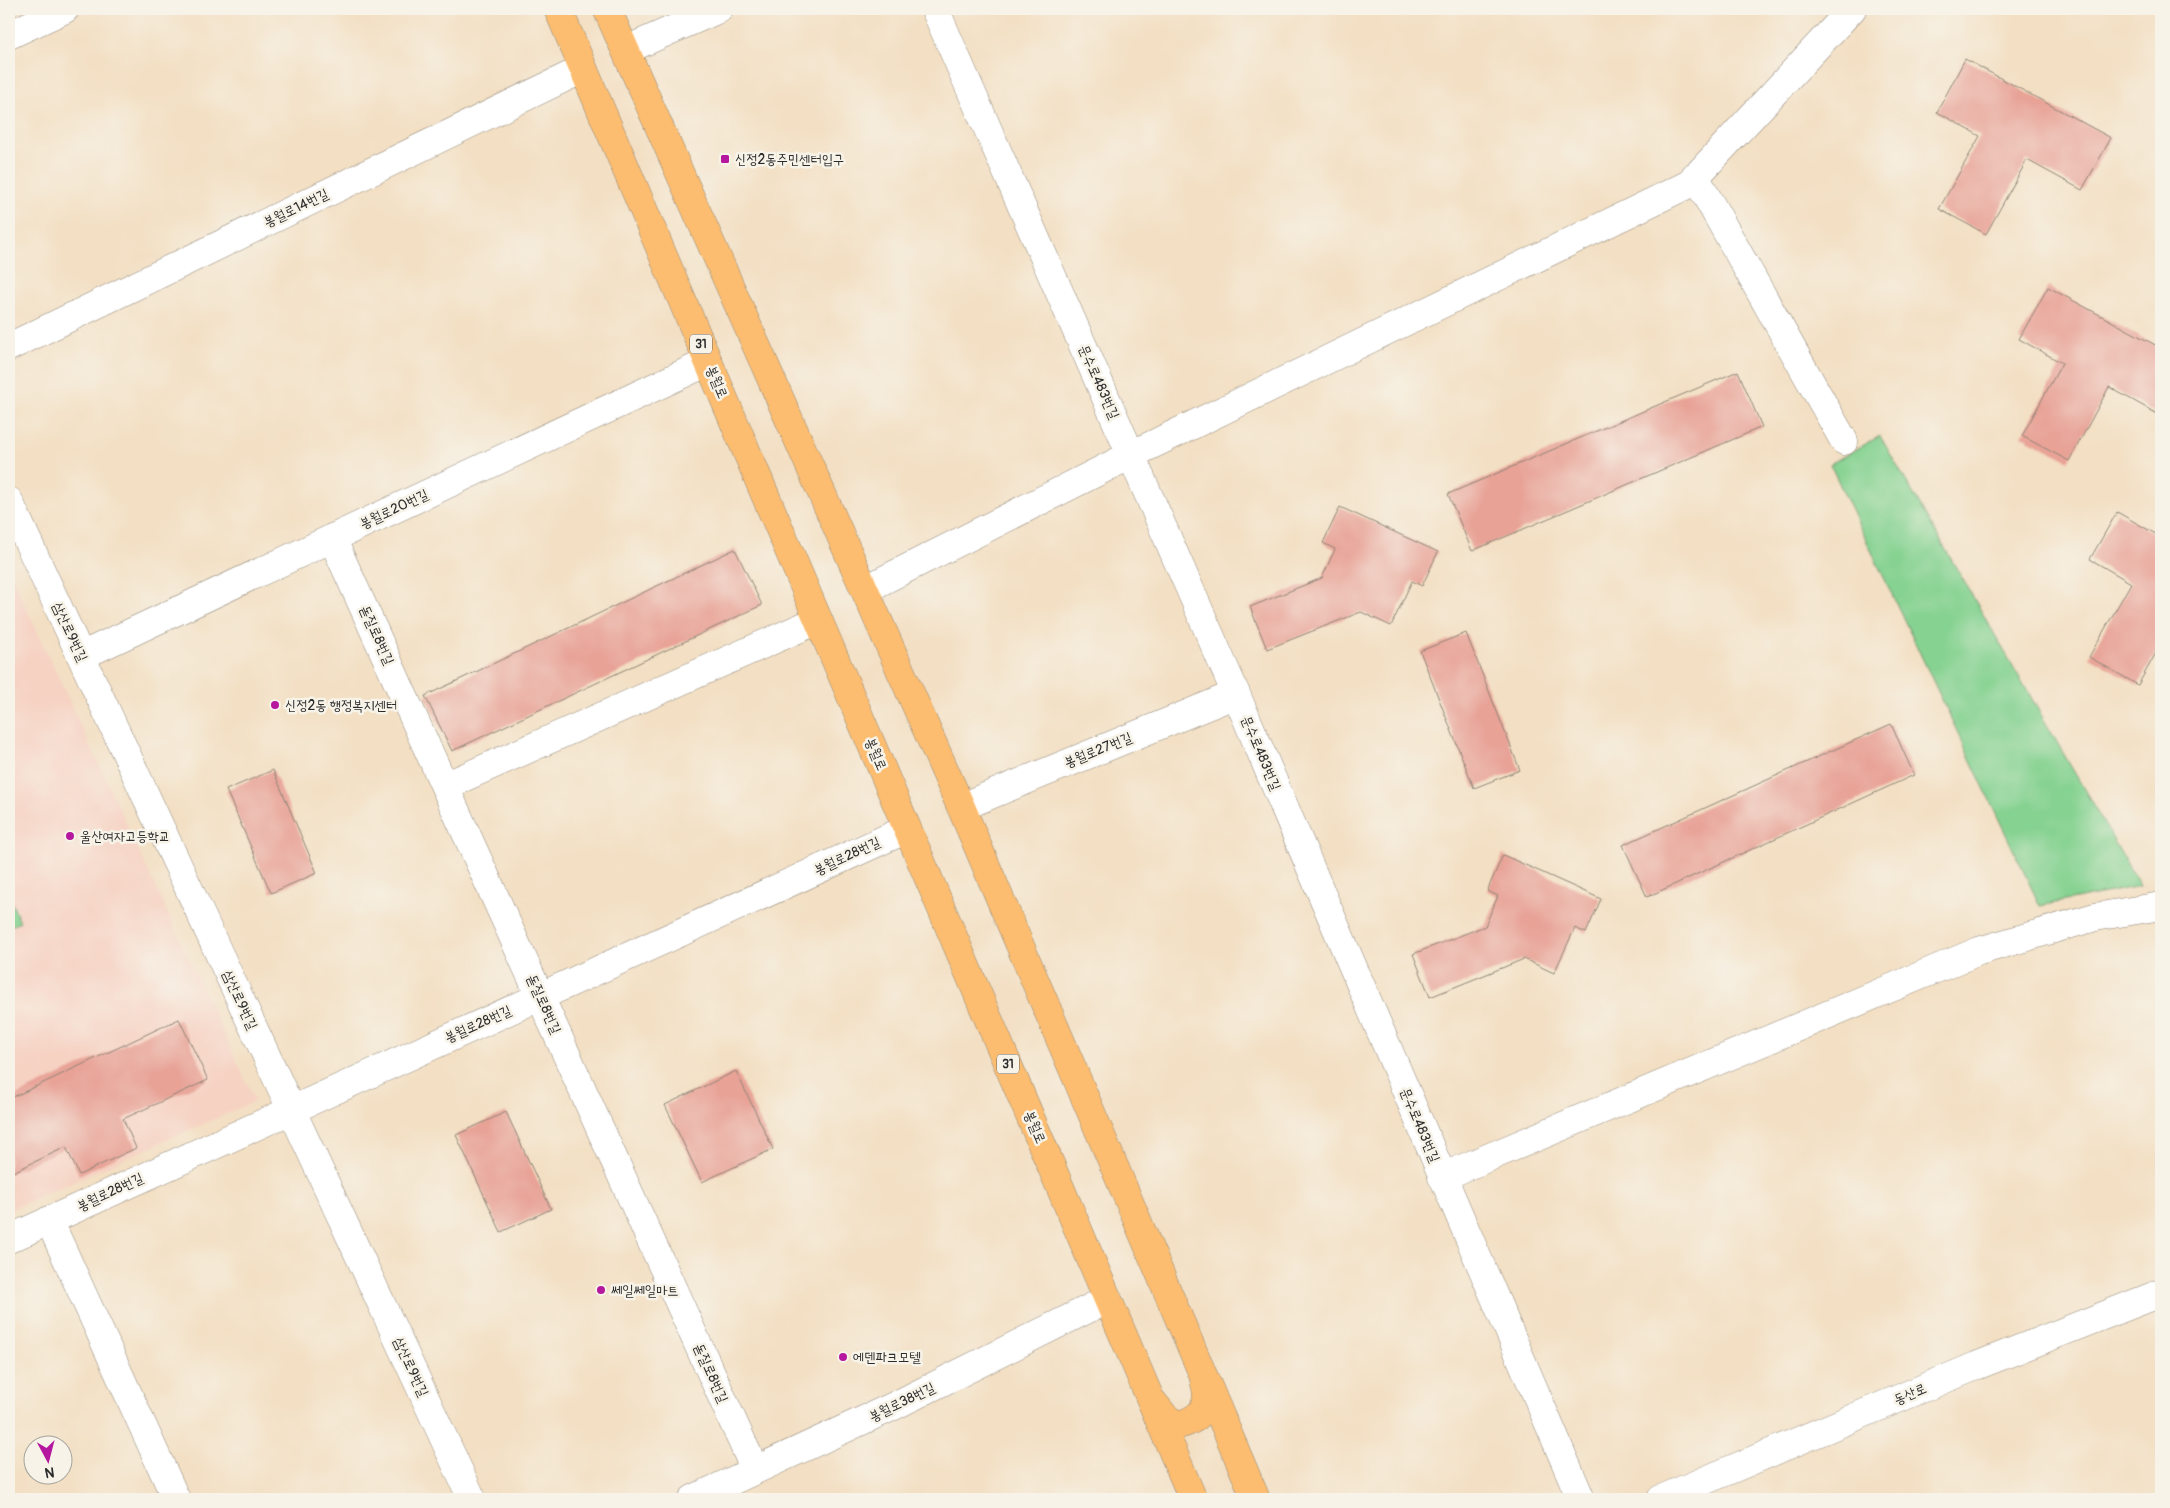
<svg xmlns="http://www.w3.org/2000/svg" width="2170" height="1508" viewBox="0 0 2170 1508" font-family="Pangolin,'Poor Story',sans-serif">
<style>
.built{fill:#f6d2c3}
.green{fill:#85d291;stroke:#587e5e}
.building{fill:#e8a296}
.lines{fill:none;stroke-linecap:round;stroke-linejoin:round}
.minor-casing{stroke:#8f8577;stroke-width:29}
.tertiary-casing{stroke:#8f8577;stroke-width:29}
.primary-casing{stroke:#8f8577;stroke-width:29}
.minor{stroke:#fff;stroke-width:28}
.tertiary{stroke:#fff;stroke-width:28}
.primary{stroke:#fcbd6f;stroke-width:28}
.poi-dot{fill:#b5179e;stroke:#f7f3e8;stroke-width:2}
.labels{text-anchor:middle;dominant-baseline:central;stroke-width:5;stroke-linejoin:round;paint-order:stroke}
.shield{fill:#f7f3e8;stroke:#686764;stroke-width:1}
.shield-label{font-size:12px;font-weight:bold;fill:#2b2b2b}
.poi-label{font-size:14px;fill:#2b2b2b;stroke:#f7f3e8;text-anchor:start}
.street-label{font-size:14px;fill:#2b2b2b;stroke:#f7f3e8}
</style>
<rect width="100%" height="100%" fill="#f7f3e8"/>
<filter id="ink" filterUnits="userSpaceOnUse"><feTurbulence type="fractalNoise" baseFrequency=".02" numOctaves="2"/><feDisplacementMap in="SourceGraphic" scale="10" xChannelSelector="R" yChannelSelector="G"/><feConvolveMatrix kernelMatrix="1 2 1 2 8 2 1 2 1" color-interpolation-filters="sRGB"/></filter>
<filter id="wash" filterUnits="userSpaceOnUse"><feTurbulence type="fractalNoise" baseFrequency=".0096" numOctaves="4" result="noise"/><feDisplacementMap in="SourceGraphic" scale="20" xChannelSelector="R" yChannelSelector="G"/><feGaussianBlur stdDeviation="1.12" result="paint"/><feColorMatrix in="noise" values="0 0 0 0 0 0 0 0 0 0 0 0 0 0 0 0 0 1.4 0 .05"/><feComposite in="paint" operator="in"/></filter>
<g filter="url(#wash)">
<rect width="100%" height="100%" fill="#f3dfc3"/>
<polygon class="built" points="9,571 255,1101 9,1210"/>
<g class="green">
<polygon points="1880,436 2140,886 2040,906 1830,464"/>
<polygon points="9,897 20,922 9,927"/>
</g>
<g id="blocks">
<g class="building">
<polygon points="1965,59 2111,138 2082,190 2027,160 1986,234 1939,209 1980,136 1937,112"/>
<polygon points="2048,287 2161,348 2161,416 2109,387 2069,461 2022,436 2062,363 2019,339"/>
<polygon points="1738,371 1762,427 1472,551 1448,494"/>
<polygon points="1340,507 1438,552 1422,586 1412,581 1391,626 1361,612 1267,649 1250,607 1322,578 1335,549 1323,543"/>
<polygon points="2117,512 2161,537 2161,644 2138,685 2089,657 2131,583 2090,559"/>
<polygon points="735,549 762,605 452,751 425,696"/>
<polygon points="1466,633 1520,770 1474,788 1420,651"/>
<polygon points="1891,724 1914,775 1647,897 1623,845"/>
<polygon points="273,770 317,873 271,893 226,790"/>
<polygon points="1503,855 1601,899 1586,933 1575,928 1554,973 1524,959 1430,997 1413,954 1485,926 1498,896 1487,891"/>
<polygon points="179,1019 208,1080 123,1119 136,1148 79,1175 66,1147 9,1174 9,1099"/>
<polygon points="736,1071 773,1149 702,1182 665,1105"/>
<polygon points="506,1112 551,1209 501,1232 456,1135"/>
</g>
</g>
</g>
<g filter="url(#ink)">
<use href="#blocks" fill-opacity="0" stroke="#8f8577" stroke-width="1"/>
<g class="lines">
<g class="minor-casing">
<g id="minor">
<polyline points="935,9 1236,694 1581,1499"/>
<polyline points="9,35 65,9"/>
<polyline points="626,50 719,9"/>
<polyline points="1695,176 1844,441"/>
<polyline points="9,347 583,69"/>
<polyline points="9,501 472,1499"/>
<polyline points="332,538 755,1470"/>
<polyline points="866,589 1131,455 1689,184 1852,9"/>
<polyline points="81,656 708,362"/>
<polyline points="445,786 818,620"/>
<polyline points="961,807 1236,694"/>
<polyline points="1442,1177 1979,951 2095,917 2161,906"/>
<polyline points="49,1220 176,1499"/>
<polyline points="9,1239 907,829"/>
<polyline points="693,1499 894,1406 1108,1299"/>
</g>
</g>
<g class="tertiary-casing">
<polyline id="tertiary" points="1661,1499 1976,1366 2161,1293"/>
</g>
<g class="primary-casing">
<g id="primary">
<polyline points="558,9 1193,1499"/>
<polyline points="607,9 961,807 1256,1499"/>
<path d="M 1154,1403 L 1166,1418 L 1178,1425 C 1202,1419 1212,1405 1204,1380"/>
</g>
</g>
<use href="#minor" class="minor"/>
<use href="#tertiary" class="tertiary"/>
<use href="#primary" class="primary"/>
</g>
</g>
<g class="poi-dot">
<rect x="720" y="154" width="10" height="10" rx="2.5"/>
<circle cx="275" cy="705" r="5"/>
<circle cx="70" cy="836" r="5"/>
<circle cx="601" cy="1290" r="5"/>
<circle cx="843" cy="1357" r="5"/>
</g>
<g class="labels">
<g class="shield">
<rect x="690" y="334.5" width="22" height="19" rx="4"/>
<rect x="997" y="1054.5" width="22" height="19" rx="4"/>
</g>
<g class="shield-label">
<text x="701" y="344">31</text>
<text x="1008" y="1064">31</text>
</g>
<g class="poi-label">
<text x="735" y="159">신정2동주민센터입구</text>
<text x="285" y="705">신정2동 행정복지센터</text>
<text x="80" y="836">울산여자고등학교</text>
<text x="611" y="1290">쎄일쎄일마트</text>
<text x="853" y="1357">에덴파크모텔</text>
</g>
<g class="street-label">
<text transform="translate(296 208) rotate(-26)">봉월로14번길</text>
<text transform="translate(717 382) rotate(67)">봉월로</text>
<text transform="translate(1099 382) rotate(66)">문수로483번길</text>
<text transform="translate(394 509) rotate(-25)">봉월로20번길</text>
<text transform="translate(70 632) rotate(65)">삼산로9번길</text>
<text transform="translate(377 635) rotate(66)">돋질로8번길</text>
<text transform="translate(1098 750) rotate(-22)">봉월로27번길</text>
<text transform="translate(1261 753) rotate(67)">문수로483번길</text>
<text transform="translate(876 754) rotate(67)">봉월로</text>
<text transform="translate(847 856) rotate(-25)">봉월로28번길</text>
<text transform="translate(240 1000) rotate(65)">삼산로9번길</text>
<text transform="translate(544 1004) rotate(66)">돋질로8번길</text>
<text transform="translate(478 1024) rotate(-24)">봉월로28번길</text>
<text transform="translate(1420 1125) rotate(67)">문수로483번길</text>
<text transform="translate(1035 1127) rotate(67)">봉월로</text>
<text transform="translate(110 1192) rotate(-25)">봉월로28번길</text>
<text transform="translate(411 1367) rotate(65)">삼산로9번길</text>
<text transform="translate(711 1373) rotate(66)">돋질로8번길</text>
<text transform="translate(1910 1394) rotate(-23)">동산로</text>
<text transform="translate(902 1402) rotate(-26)">봉월로38번길</text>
</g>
</g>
<rect width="2170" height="1508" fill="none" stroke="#f7f3e8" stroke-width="30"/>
<g transform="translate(48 1460) rotate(173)"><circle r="24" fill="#f7f3e8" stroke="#a5a39c"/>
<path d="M0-4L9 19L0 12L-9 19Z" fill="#b5179e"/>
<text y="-8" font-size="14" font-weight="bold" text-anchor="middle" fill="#2b2b2b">N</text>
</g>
</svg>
